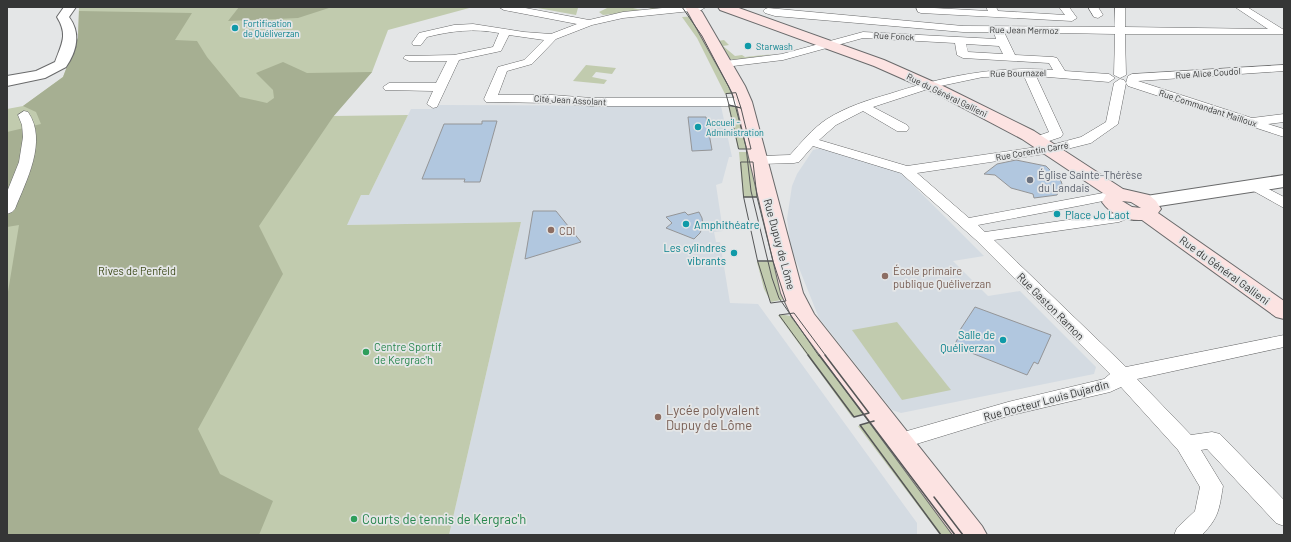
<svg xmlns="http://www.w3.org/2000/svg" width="1291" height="542" viewBox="0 0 1291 542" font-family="Barlow,sans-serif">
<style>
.built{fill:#d4dbe2}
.green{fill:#c1cbae}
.forest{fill:#a6af92}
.building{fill:#b1c7df;stroke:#949597}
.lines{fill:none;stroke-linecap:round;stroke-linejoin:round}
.minor-casing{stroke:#696a6b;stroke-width:1}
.tertiary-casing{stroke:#696a6b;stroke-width:2}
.secondary-casing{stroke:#696a6b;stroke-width:2}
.minor{fill:#fff;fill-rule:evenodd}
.tertiary{fill:#fff;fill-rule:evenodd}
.secondary{fill:#fce3e2;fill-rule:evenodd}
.tram-far1{stroke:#555657;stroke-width:1}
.tram{stroke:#555657;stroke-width:1.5}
.culture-dot{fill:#0f9aa8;stroke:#e4e6e7;stroke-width:1.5}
.worship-dot{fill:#6b7280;stroke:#e4e6e7;stroke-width:1.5}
.education-dot{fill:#8d6e63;stroke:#e4e6e7;stroke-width:1.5}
.leisure-dot{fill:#2e9e5b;stroke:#e4e6e7;stroke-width:1.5}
.labels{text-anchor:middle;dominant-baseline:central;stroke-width:3.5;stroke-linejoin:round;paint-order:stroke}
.far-culture-label{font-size:9px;fill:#0d838f;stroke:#e4e6e7;text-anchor:start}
.far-street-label{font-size:9px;fill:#353636;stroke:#e4e6e7}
.worship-label{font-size:11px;fill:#5b616d;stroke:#e4e6e7;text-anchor:start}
.culture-label{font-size:11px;fill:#0d838f;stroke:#e4e6e7;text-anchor:start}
.education-label{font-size:11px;fill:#785e54;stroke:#e4e6e7;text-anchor:start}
.street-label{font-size:11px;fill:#353636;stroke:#e4e6e7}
.park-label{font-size:11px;fill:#3e4b1b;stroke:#e4e6e7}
.leisure-label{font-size:11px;fill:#27864d;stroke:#e4e6e7;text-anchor:start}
.near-education-label{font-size:13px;fill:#785e54;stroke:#e4e6e7;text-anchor:start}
.near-leisure-label{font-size:13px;fill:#27864d;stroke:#e4e6e7;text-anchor:start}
</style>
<rect width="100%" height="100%" fill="#e4e6e7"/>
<g class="built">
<polygon points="440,105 721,106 732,157 729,157 722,183 716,185 723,231 714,232 716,242 720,242 730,303 758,304 917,523 917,535 449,535 521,222 346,225 361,195 369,195 411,109 431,109"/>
<polygon points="821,148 900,172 984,256 953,261 988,296 1020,291 1096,367 1094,374 901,413 892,410 819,318 791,248 787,219 792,186 797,174 813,150"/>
</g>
<g class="green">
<polygon points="79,7 473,7 388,30 372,72 333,116 408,115 369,195 361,195 347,225 521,222 449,535 7,535 7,109 23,106 63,77 78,38"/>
<polygon points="532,7 578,8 576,15"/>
<polygon points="609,7 628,7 647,11 652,7 671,8 668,9 603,15 599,12"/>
<polygon points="696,16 738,93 725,94 697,38 682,17"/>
<polygon points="724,40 729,45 723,46 735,56 742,55 745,57 775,54 735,60 729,59 718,41"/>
<polygon points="586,65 616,68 612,74 596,72 592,77 607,80 604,84 573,81"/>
<polygon points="728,105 739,107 752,149 738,149"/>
<polygon points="739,152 754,152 764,197 743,197"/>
<polygon points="780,261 786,299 771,302 764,289 757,262"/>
<polygon points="778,315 785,315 795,317 872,412 852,417"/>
<polygon points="897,322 951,390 902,400 852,330"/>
<polygon points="878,420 962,535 940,535 858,426"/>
</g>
<g class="forest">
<polygon points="239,7 332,7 298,18 228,21"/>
<polygon points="79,11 192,13 175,40 197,41 207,57 240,97 267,103 274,98 273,90 256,73 283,62 307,73 372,72 333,117 259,226 283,274 198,429 220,474 273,501 259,535 7,535 7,298 19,225 7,227 7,132 41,124 36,112 23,106 63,77 78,38"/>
</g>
<g class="building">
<polygon points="688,117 706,117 712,150 692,151"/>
<polygon points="482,121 497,121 480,182 464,182 465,179 422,179 444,124 482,124"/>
<polygon points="1016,160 1046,166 1061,181 1062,184 1057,195 1034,198 1033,194 1011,188 995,175 984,174 997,164"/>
<polygon points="533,211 556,211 581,242 525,259"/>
<polygon points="685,212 688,215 699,212 702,218 703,226 700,233 694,239 666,228 672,223 666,217"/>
<polygon points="975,307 1051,335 1038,364 1034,362 1027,375 954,346 960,334 958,333"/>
</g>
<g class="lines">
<g class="minor-casing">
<g id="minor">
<path d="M 499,7 L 520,7 L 589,20 L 623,12 L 672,7 L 706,7 L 701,10 L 623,18 L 592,25 L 556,39 L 532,64 L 507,71 L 498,95 L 552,95 L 592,98 L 744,98 L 750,102 L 744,106 L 592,106 L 552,103 L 486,102 L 484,99 L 498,67 L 524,60 L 544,40 L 509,35 L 501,51 L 459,60 L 437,107 L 433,108 L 427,104 L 433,91 L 385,90 L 383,87 L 389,83 L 436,83 L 447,61 L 409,61 L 403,58 L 405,56 L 454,55 L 493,47 L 499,33 C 474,28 451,31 427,37 L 421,45 L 413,45 L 412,43 L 419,33 L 454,25 L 473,24 L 524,32 L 551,34 L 577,24 L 504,10 Z"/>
<polygon points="916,7 988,11 986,7 996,7 998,11 1065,15 1059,7 1069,7 1077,18 1072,21 921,13 918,12"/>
<polygon points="1088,7 1098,7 1103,15 1098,18 1094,17"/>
<path d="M 1115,7 L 1125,7 L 1125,27 L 1268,29 L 1235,7 L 1247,7 L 1284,30 L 1284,34 L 1125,34 L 1126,75 L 1120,78 L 1114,75 L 1115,34 L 1004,32 L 1015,55 L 1053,57 L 1057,58 L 1065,71 L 1109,74 L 1115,78 L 1109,82 L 1036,76 L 1063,134 L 1061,137 L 1037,145 L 1032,144 L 1030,141 L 1032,138 L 1049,132 L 1024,76 L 983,77 L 931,88 L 873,107 L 907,125 L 909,128 L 907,131 L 897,131 L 863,111 L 836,125 L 819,140 L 907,166 L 1051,145 L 1081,137 L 1106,122 L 1114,83 L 1120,79 L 1124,80 L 1126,83 L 1118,124 L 1091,143 L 1051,153 L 917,173 L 969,218 L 1103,193 L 1117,196 L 1120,199 L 1117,202 L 1112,204 L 1103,201 L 1083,205 L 978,225 L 985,232 L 1116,213 L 1129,208 L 1134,210 L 1137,213 L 1134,216 L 1119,222 L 994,240 L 1126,367 L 1284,335 L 1284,347 L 1137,379 L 1191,435 L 1212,432 L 1220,434 L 1284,500 L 1284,526 L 1276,523 L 1207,449 L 1201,450 L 1223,486 C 1219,510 1219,517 1202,535 L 1174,535 L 1177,528 L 1195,511 L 1200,487 L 1178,450 L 1121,387 L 1110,392 L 1008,416 L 900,449 L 892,447 L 889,441 L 892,435 L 900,433 L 1008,402 L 1104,379 L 1110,374 L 976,240 L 901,173 L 813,146 L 799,162 L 794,163 L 758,164 L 753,163 L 751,160 L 753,157 L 758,156 L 790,155 C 801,143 813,128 827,119 C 846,107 868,100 889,94 C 945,76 994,66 1053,70 L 1049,63 L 963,58 L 957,55 L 955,43 L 863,38 L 783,60 L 725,67 L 719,64 L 725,61 L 782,54 L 863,32 L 996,39 L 994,32 L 963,32 L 775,16 L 765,13 L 763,11 L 765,9 L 768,8 L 963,26 L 1115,27 ZM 966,44 L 999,46 L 1003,54 L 968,52 Z"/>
<polygon points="1284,65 1284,71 1138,81 1252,118 1284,114 1284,122 1268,124 1284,129 1284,137 1128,86 1126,83 1128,76 1132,74"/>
<path d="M 24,111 L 28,112 C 48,141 26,181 15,209 L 12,212 L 7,214 L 7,192 L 19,162 L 23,137 L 22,125 L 18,115 Z"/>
<polygon points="1255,182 1284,197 1284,208 1250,189 1248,186 1250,183"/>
</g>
</g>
<g class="tertiary-casing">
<g id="tertiary">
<path d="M 64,7 L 76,7 L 69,17 C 81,33 77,51 66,67 L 45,78 L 7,86 L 7,76 L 36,71 L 55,62 C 62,43 68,35 57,17 Z"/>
<polygon points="1284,175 1284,187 1146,208 1139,206 1136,202 1139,198 1146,196"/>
</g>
</g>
<g class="secondary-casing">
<g id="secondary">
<polygon points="685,7 697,7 702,12 745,86 752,102 803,293 814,314 982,526 987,535 953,535 792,317 781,293 736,102 729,86"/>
<path d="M 718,7 L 736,7 L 884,60 L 945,87 L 1034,131 L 1123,189 L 1149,195 L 1156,201 L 1161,209 L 1158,213 L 1284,301 L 1284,319 L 1276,317 L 1142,220 C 1127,221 1111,215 1102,202 L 1106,195 L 1022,139 L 935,93 L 874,66 L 720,10 ZM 1122,201 L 1131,202 L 1141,208 L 1132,207 Z"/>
</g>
</g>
<use href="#minor" class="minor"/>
<use href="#tertiary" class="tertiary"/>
<use href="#secondary" class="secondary"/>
<g class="tram-far1">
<polyline points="682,7 702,36 732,93 746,147 751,191 772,278 779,298 819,356"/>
<polygon points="736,93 741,108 729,105 726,94"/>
<polygon points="729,105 741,108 751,149 739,149"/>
<polygon points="741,162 753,162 757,197 744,197"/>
<polygon points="744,197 757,197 773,261 758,261"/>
<polygon points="758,261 773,261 786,301 771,303"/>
<polyline points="809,356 779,315 794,313 826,356"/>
</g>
<g class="tram">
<polyline points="808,355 854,417 869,413 825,355"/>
<polyline points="819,355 955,535"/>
<polyline points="874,421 860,425 941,535"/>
<polyline points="934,497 963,535"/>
</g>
</g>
<g class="culture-dot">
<circle cx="235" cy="28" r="4"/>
<circle cx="748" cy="46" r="4"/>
<circle cx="698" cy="127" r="4"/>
<circle cx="1057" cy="214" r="4"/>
<circle cx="686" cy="224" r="4"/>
<circle cx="734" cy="253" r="4"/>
<circle cx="1003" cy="340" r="4"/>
</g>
<circle class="worship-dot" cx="1030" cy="180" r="4"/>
<g class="education-dot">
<circle cx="551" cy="230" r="4"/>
<circle cx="885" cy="276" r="4"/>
<circle cx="658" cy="417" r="4"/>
</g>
<g class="leisure-dot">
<circle cx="366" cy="352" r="4"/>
<circle cx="354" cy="519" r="4"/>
</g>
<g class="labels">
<g class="far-culture-label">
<text x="243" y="23">Fortification<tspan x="243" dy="10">de Quéliverzan</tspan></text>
<text x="756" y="46">Starwash</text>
<text x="706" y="122">Accueil -<tspan x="706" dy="10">Administration</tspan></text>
</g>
<g class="far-street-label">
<text transform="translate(1024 30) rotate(1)">Rue Jean Mermoz</text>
<text transform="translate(894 36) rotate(3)">Rue Fonck</text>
<text transform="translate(1018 73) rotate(-1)">Rue Bournazel</text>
<text transform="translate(1208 73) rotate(-4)">Rue Alice Coudol</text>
<text transform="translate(947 95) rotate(26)">Rue du Général Gallieni</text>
<text transform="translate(570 100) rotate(3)">Cité Jean Assolant</text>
<text transform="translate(1208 108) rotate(18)">Rue Commandant Mailloux</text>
<text transform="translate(1032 151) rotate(-10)">Rue Corentin Carré</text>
</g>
<g class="worship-label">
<text x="1038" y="174">Église Sainte-Thérèse<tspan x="1038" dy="13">du Landais</tspan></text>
</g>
<g class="culture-label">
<text x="1065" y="214">Place Jo Laot</text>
<text x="694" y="224">Amphithéatre</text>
<text x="726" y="247" text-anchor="end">Les cylindres<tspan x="726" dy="13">vibrants</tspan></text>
<text x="995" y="334" text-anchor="end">Salle de<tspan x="995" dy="13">Quéliverzan</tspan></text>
</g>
<g class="education-label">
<text x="559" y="230">CDI</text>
<text x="893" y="270">École primaire<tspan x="893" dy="13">publique Quéliverzan</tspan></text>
</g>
<g class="street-label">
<text transform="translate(780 244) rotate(75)">Rue Dupuy de Lôme</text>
<text transform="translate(1225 270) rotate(36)">Rue du Général Gallieni</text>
<text transform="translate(1051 306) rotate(45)">Rue Gaston Ramon</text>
<text transform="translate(1046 400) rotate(-15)">Rue Docteur Louis Dujardin</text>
</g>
<g class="park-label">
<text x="137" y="270">Rives de Penfeld</text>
</g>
<g class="leisure-label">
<text x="374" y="346">Centre Sportif<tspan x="374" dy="13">de Kergrac'h</tspan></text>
</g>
<g class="near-education-label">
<text x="666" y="410">Lycée polyvalent<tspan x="666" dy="15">Dupuy de Lôme</tspan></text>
</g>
<g class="near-leisure-label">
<text x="362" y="519">Courts de tennis de Kergrac'h</text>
</g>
</g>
<rect width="1291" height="542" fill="none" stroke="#353636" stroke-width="16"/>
</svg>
